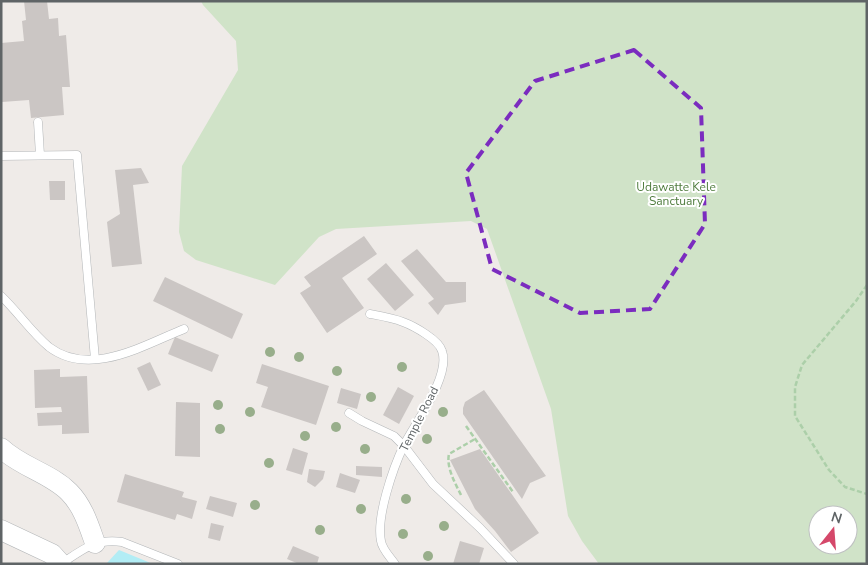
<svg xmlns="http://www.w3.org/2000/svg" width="868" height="565" viewBox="0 0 868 565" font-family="'Nunito Sans',sans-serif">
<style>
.green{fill:#d0e3c8;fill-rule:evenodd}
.water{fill:#b2edf5}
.building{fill:#cbc6c4}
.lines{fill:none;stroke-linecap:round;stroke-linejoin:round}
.service-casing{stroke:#b3b6b8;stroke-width:9}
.tertiary-casing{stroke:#b3b6b8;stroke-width:21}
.path{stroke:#accfa9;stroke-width:2.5;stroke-dasharray:5 2.5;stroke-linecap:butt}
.service{stroke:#fff;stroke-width:8}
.tertiary{stroke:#fff;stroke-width:20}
.tree{fill:#98ae8b}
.marked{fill:none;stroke:#7b2cbf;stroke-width:4;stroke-dasharray:10 6;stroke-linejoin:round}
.labels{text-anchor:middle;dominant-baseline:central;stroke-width:4;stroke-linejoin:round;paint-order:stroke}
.park-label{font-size:12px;fill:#507d3f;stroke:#fff}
.street-label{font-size:12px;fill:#5f6466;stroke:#fff}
</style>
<rect width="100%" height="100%" fill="#efebe8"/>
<path class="green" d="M 201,1 L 867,1 L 867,564 L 599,564 L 582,541 L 568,516 L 551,409 L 487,229 L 471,221 L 336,229 L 319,237 L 275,285 L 196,260 L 184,251 L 179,232 L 182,166 L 238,70 L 236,41 L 203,5 ZM 818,515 L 848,515 L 848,545 L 818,545 Z"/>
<polygon class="water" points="119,550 153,564 107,563"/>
<g class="building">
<polygon points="24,1 47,1 49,19 58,18 59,36 66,35 70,87 62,87 64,115 31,118 29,100 2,102 1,43 24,41 22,21 26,20"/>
<polygon points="141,168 149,183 133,185 142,264 112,267 107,222 120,214 115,170"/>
<polygon points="49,181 65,181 65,200 50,200"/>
<polygon points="364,236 377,254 342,278 364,308 327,333 300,293 311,286 304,277"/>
<polygon points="417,249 446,282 466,282 466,302 445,305 438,315 428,303 434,299 401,261"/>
<polygon points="386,263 414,295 395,311 367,279"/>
<polygon points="165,277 243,314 232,339 153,301"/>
<polygon points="175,337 219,355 212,372 168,354"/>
<polygon points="150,362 161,385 148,391 137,368"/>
<polygon points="262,364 329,386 316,425 261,407 268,387 256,383"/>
<polygon points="60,369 60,377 87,376 89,433 62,434 62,425 38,426 37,413 62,412 61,407 35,408 34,370"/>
<polygon points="398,387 414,396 399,424 383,415"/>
<polygon points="341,388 361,394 357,409 337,403"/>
<polygon points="484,390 546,476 530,483 522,499 463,414 463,408 465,402"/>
<polygon points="176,402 200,403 200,457 175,456"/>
<polygon points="293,448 308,453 302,475 286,470"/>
<polygon points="480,449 539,533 511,552 495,531 475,509 450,460"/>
<polygon points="356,466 382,467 382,477 356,475"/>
<polygon points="309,469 325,471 323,479 315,487 307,482"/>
<polygon points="340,473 360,480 355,493 336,487"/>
<polygon points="125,474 184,492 182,497 197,501 192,519 177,514 175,520 117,502"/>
<polygon points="210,496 237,503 233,517 206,509"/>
<polygon points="211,523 224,526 220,541 208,538"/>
<polygon points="460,541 484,548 479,564 453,564"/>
<polygon points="293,546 319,557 317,564 299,564 287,559"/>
</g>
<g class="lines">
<g class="service-casing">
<g id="service">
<polyline points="38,122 40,155"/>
<polyline points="1,156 77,155 95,359"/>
<path d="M 1,296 C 18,312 31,332 49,347 C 90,378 144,345 184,329"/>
<path d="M 370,314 C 381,316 393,318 403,322 C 414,326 439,340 442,351 C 451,376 415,423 404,445 C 393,468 376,517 381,541 C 382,549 390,557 395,564"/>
<polyline points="349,413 362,421 394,436 404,446 433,484 480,528 514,564"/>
<path d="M 61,564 C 82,550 95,538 122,542 L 178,564"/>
</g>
</g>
<g class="tertiary-casing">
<g id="tertiary">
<path d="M 1,448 C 21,467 50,473 69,492 C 83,506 89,526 95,543"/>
<polyline points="1,530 52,554 61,564"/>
</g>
</g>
<g class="path">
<polyline points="867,285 856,301 802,365 795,387 795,416 829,470 845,487 867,494"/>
<polyline points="466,426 513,492"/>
<path d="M 461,495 C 455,483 446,467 449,454 L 475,439"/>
</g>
<use href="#service" class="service"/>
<use href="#tertiary" class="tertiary"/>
</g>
<g class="tree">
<circle cx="270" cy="352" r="5"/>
<circle cx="299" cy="357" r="5"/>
<circle cx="402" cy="367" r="5"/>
<circle cx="337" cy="371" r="5"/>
<circle cx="371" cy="397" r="5"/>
<circle cx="218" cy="405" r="5"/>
<circle cx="250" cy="412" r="5"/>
<circle cx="443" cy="412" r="5"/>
<circle cx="336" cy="427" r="5"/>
<circle cx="220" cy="429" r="5"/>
<circle cx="305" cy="436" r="5"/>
<circle cx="427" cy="439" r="5"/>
<circle cx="365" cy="449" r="5"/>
<circle cx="269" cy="463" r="5"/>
<circle cx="406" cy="499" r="5"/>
<circle cx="255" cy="505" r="5"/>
<circle cx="361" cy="509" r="5"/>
<circle cx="444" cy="526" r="5"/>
<circle cx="320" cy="530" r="5"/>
<circle cx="403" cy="534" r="5"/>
<circle cx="428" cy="556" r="5"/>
</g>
<path class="marked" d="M 634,50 L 701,108 L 705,224 L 650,309 L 580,313 L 492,269 L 466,173 L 535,81 Z"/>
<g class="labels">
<g class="park-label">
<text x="676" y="187">Udawatte Kele<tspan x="676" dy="14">Sanctuary</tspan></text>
</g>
<g class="street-label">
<text transform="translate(419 419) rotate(-63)">Temple Road</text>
</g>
</g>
<rect width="868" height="565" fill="none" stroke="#5f6466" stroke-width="5"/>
<g transform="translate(833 530) rotate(17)"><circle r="24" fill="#ffffff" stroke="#bfc1c2"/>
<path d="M0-4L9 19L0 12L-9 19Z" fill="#d5486a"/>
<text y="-8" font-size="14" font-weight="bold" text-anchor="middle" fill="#5f6466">N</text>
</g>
</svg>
